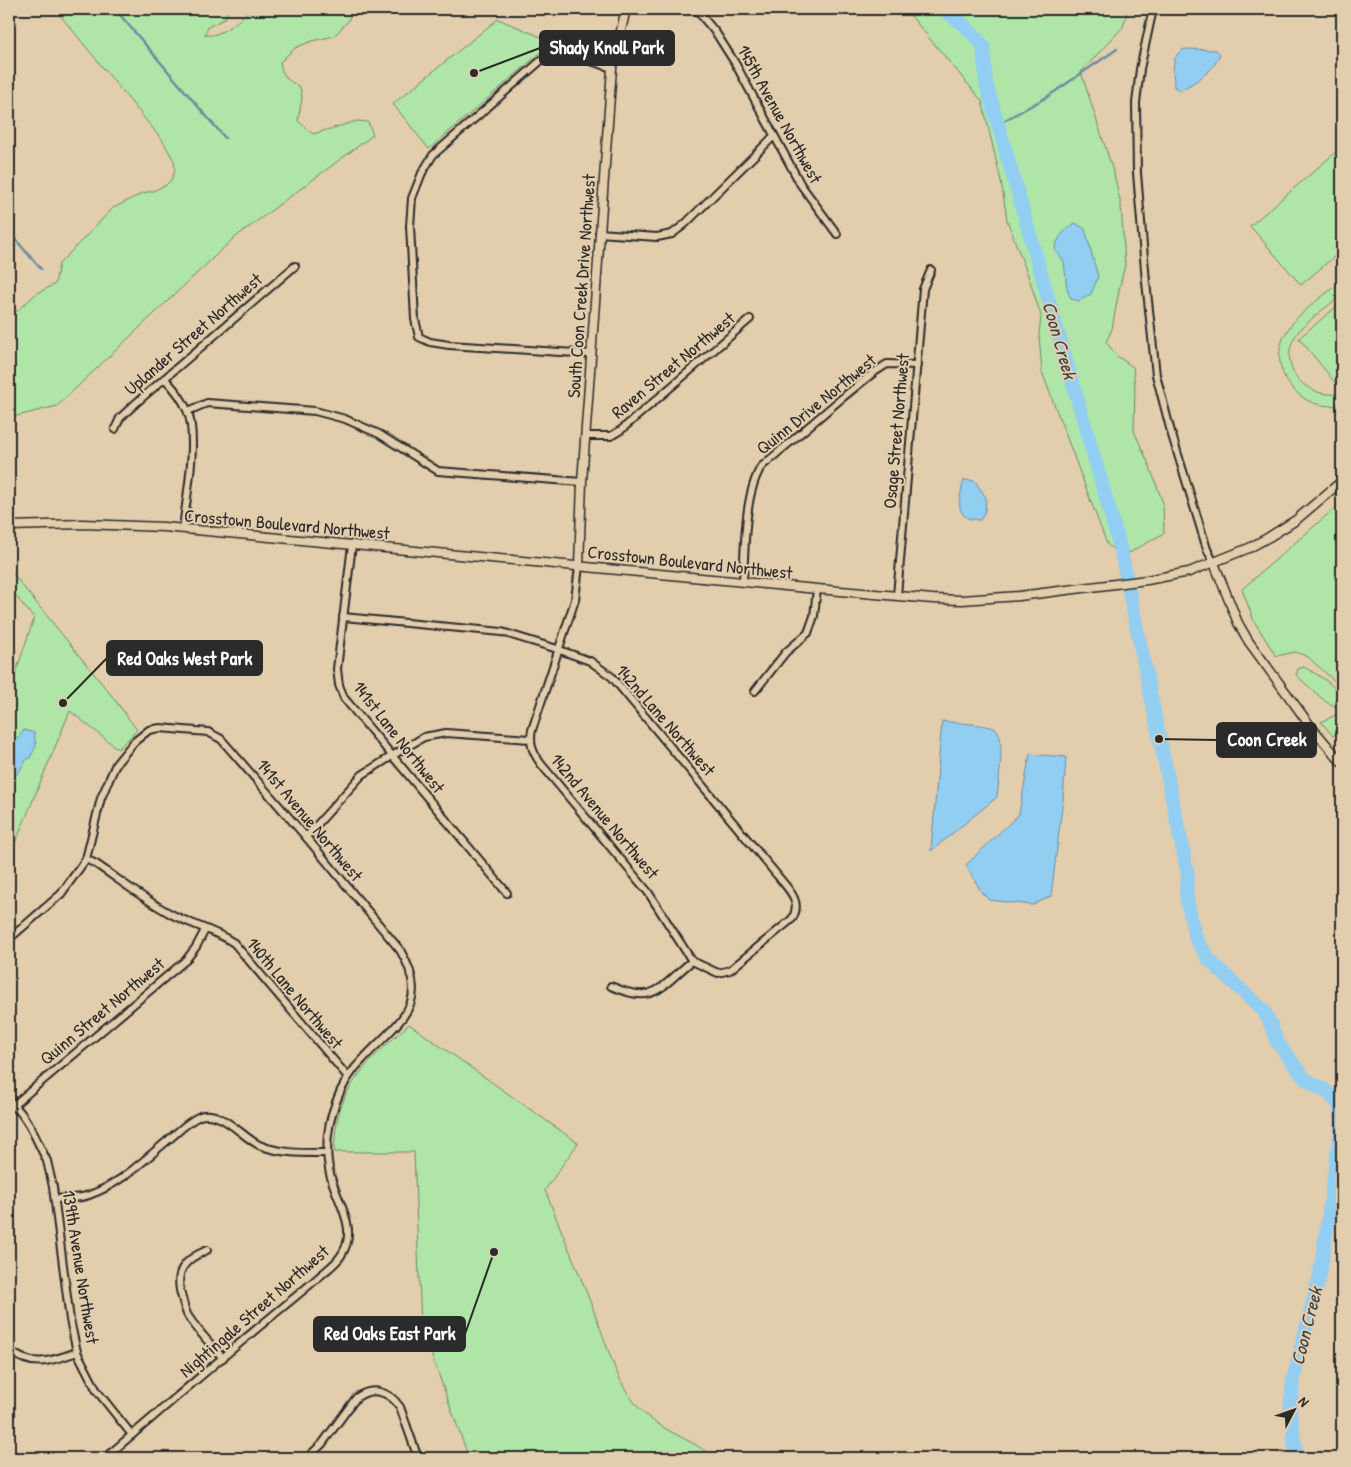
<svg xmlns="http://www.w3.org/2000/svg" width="1351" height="1467" viewBox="0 0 1351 1467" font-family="'Patrick Hand',sans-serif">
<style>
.green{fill:#afe5a7;stroke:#6d8869}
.water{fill:#92cef2;stroke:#698da2}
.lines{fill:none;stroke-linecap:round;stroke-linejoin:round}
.stream{stroke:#698da2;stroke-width:2.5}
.river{stroke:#92cef2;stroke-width:14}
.minor-casing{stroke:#2b2b2b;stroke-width:10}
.tertiary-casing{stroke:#2b2b2b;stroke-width:11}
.minor{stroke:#e2cdac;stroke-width:6}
.tertiary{stroke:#e2cdac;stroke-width:8}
.labels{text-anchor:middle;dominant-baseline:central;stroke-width:4;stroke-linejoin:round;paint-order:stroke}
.street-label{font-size:18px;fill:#2b2b2b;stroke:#e2cdac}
.water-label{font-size:19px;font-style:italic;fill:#3a4349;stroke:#e2cdac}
.leader{fill:none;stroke:#2b2b2b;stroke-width:2}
.callout-dot{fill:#2b2b2b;stroke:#e2cdac;stroke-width:2}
.callout{fill:#2b2b2b;stroke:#2b2b2b;stroke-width:2}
.callout-label{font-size:19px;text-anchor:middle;font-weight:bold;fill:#fff}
</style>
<rect width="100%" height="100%" fill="#e2cdac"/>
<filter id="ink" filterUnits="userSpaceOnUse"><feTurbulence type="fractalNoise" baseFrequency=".02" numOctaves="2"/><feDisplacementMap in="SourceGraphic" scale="10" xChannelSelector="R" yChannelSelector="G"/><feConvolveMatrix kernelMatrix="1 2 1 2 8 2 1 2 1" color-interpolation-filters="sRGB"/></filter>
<g filter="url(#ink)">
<g class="green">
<path d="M 55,9 L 230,9 L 224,19 L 208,27 L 205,35 C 219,38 241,20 250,9 L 353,9 L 348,21 L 334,36 L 312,41 L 295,48 L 280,62 C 282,76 288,81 300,87 L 302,98 L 298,121 L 313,134 L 357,121 L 368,122 L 373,135 L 233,239 L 57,406 L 13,417 L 9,419 L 9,318 L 36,294 L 55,284 L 59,264 L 113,208 L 143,193 L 153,191 L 166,185 L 171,180 L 175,171 L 174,161 L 163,141 Z"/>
<polygon points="905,9 1128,9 1123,27 1081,72 1114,174 1121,205 1125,265 1119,290 1112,329 1106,342 1117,356 1133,367 1135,387 1134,431 1150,467 1163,503 1164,533 1122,557 1107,544 1042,372 1039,335 1041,316 1030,281 1007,220 1001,181 982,101"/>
<polygon points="498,19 553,42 429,149 393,104"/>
<polygon points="1342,147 1342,250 1301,285 1250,226"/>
<path d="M 1342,281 L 1342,294 C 1329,306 1306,321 1296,335 C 1275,368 1308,401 1342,393 L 1342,404 C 1302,415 1264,370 1286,333 C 1296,314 1326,294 1342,281 Z"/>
<polygon points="1342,302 1342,389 1341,390 1299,338"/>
<polygon points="1342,502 1342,691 1339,685 1308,657 1296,652 1276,656 1254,621 1242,589"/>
<polygon points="9,569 112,696 137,730 118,749 70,711 16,841 9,827 9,693 34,618 9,588"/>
<path d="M 1304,667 C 1315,674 1351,691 1339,708 L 1326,702 L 1296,675 L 1298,669 Z"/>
<polygon points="1342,712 1342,729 1333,736 1321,722"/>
<path d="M 409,1024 L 578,1143 L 545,1190 C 561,1231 579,1272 595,1314 C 609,1349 617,1389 646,1415 C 666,1433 694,1440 714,1458 L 469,1458 L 421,1326 L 414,1152 L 334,1152 C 335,1142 335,1131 337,1121 C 345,1079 379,1052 409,1024 Z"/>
</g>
<g class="water">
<path d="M 1185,49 L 1216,50 L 1220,54 C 1214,71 1197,81 1181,90 L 1174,87 C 1174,73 1169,55 1185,49 Z"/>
<path d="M 1075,223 L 1085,229 L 1098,277 L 1091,294 L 1079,301 L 1071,299 L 1067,289 L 1064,261 L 1055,251 C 1055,241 1065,228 1075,223 Z"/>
<path d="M 964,480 L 975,481 L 986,498 L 985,511 L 980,520 C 953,520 959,499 964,480 Z"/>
<path d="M 942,721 C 953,723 988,724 996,729 C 1006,736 998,785 997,797 L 931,851 Z"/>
<polygon points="24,730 34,733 36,746 30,758 27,759 18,773 11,780 9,779 9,749"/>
<polygon points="1030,754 1066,757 1063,799 1051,896 1033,905 989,900 982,893 966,865 1019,814"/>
</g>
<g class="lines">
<g class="stream">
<polyline points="115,9 225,138"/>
<polyline points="998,124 1047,97 1117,49"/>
<polyline points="9,232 41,269"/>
</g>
<polyline class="river" points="943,9 964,25 983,45 986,83 1120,547 1188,875 1186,894 1195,937 1210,961 1264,1011 1272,1027 1277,1042 1305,1079 1329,1093 1340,1106 1342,1122 1320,1274 1293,1380 1290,1413 1297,1458"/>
<g class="minor-casing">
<g id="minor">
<polyline points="696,9 716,33 735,63 801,185 837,234"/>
<polyline points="1153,9 1140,69 1136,103 1137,173 1146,282 1156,375 1171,432 1207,549 1214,563"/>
<polyline points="599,233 657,237 672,234 685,224 774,136"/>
<polyline points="591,354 449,345 430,342 419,337 415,319 410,226 412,198 422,173 433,155 545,57 555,52 563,52 612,68"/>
<path d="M 165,379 C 174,388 182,398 187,410 C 199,437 186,498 183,529"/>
<polyline points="188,411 207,403 315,411 345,419 379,434 438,471 582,482"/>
<polyline points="115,429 120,418 136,403 295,266"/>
<polyline points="587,436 611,436 621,430 750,319"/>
<polyline points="352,545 337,669 339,685 344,698 507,893"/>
<path d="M 579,566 L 575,600 L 532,730 C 529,744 533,753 541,764 L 648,892 L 692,961"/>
<path d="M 743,581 C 745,548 744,495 761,467 L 842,398 L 873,373 L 887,364 L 917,365"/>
<polyline points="897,596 923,289 931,270"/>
<path d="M 343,617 L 502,632 L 554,648 L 590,661 L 612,677 L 777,875 C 788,889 803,901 792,919 L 730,970 L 718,973 L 692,961"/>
<polyline points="755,691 786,652 808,633 814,616 817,589"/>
<polyline points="306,837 362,775 400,751 424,737 446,733 530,739"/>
<path d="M 86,859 L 96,864 C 121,881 145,900 171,914 C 192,925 215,930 234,943 L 348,1077"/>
<path d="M 9,939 L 61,894 L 86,859 L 101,798 L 116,764 L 134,742 L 149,730 L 160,728 L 208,732 L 221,739 L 306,837 L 400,950 C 433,1005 397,1022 364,1058 C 351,1071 342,1085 336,1102 C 328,1123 325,1146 329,1169 C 333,1197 360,1226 342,1254 C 337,1263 328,1269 321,1275 C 303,1291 284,1306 266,1321 C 212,1366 158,1413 105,1458"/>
<path d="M 611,986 C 655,1006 660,987 692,961"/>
<polyline points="9,1100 21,1113 31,1128 47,1161 53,1187 70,1320 77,1352 97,1391 132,1435"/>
<polyline points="9,1109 186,960 196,947 205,930"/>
<path d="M 55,1199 C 66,1198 79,1199 89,1195 C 119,1185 143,1161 167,1141 C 177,1133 188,1121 200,1116 C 221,1109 241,1136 259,1145 C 281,1154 304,1153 327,1153"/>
<path d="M 207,1250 C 183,1260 174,1272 182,1298 C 184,1304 185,1311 188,1316 C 198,1331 211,1345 223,1358"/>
<path d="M 9,1350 C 33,1369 51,1361 77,1352"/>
<path d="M 307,1458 L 322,1444 L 356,1398 C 372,1386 389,1391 400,1407 L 418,1458"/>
</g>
</g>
<g class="tertiary-casing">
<g id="tertiary">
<polyline points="9,526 83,524 164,527 817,589 933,599 962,600 1019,596 1147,580 1189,572 1249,548 1269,537 1296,520 1342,481"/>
<polyline points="1214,563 1238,623 1249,642 1309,724 1342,763"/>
<polyline points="579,566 582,482 612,68 626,9"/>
</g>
</g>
<use href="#minor" class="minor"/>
<use href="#tertiary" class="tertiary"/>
</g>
</g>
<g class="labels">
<g class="street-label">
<text transform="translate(780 114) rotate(61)">145th Avenue Northwest</text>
<text transform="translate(581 286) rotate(-86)">South Coon Creek Drive Northwest</text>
<text transform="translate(193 334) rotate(-41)">Uplander Street Northwest</text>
<text transform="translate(673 365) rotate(-40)">Raven Street Northwest</text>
<text transform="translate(816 404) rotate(-39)">Quinn Drive Northwest</text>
<text transform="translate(896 431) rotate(-85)">Osage Street Northwest</text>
<text transform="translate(287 524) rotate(5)">Crosstown Boulevard Northwest</text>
<text transform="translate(690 562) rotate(6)">Crosstown Boulevard Northwest</text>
<text transform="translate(666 720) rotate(49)">142nd Lane Northwest</text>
<text transform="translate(399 737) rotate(52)">141st Lane Northwest</text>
<text transform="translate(605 816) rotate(50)">142nd Avenue Northwest</text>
<text transform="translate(310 820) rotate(50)">141st Avenue Northwest</text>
<text transform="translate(295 993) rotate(50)">140th Lane Northwest</text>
<text transform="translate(102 1011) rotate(-40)">Quinn Street Northwest</text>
<text transform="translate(81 1267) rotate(81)">139th Avenue Northwest</text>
<text transform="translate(254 1311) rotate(-41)">Nightingale Street Northwest</text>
</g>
<g class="water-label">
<text transform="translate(1060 340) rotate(74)">Coon Creek</text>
<text transform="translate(1306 1326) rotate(-76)">Coon Creek</text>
</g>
</g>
<path class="leader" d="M474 73L540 48M63 703L107 658M1159 739L1217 740M494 1252L465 1334"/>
<g class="callout-dot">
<circle cx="474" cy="73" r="5"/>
<circle cx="63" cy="703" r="5"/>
<circle cx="1159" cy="739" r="5"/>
<circle cx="494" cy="1252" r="5"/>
</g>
<g class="callout">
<rect x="540" y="31" width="134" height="34" rx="5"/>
<rect x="107" y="641" width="155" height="34" rx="5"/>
<rect x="1217" y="723" width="99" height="34" rx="5"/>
<rect x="314" y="1317" width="151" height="34" rx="5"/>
</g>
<g class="callout-label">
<text x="607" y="54">Shady Knoll Park</text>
<text x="185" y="665">Red Oaks West Park</text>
<text x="1267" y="746">Coon Creek</text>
<text x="390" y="1340">Red Oaks East Park</text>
</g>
<rect width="1351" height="1467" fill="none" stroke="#e2cdac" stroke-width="30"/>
<rect x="15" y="15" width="1321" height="1437" fill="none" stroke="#2b2b2b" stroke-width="2" filter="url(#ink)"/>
<g transform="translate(1294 1410) rotate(49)" stroke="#e2cdac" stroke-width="4" paint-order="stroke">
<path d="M0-4L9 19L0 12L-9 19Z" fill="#2b2b2b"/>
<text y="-8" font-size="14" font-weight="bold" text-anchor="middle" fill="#2b2b2b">N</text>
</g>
</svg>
